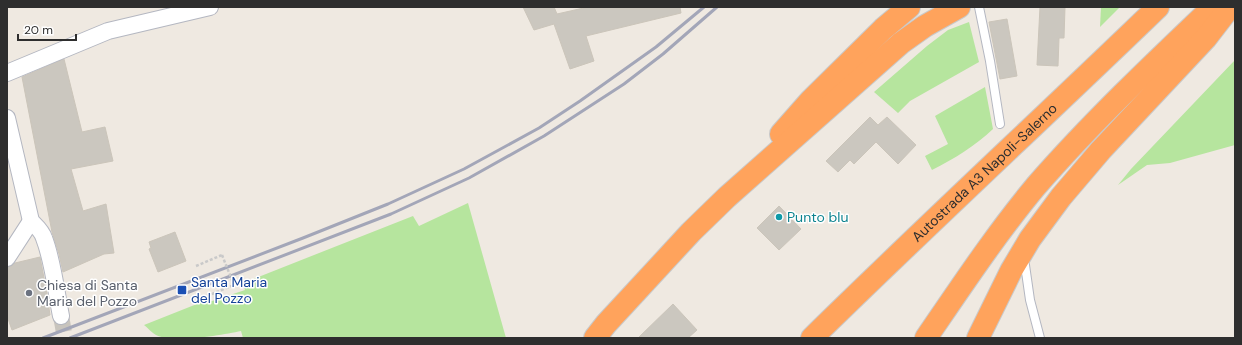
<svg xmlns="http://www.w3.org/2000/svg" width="1242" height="345" viewBox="0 0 1242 345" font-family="'DM Sans',sans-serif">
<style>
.green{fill:#b6e59e}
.building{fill:#cbc7bf;stroke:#cbc5ba}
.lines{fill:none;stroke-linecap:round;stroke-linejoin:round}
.street-tunnel{stroke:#c8c4bd;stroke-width:16;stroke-dasharray:16 8;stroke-linecap:butt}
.lane-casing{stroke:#b4b7c1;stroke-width:10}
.street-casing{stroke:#b4b7c1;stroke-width:18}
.highway-casing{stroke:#c9c9c9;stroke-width:24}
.path{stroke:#c9c9c9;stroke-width:2.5;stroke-dasharray:3 2;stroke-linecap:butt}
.lane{stroke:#fff;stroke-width:8}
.street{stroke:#fff;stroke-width:16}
.highway{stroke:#ffa35c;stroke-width:22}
.rail{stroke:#a3a6b8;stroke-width:3}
.path-bridge{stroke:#c9c9c9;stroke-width:2.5;stroke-dasharray:3 2;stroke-linecap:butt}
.culture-dot{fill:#0f9aa8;stroke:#fff;stroke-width:1.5}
.transit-dot{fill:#1a4fb4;stroke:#fff;stroke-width:1.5}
.worship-dot{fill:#6b7280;stroke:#fff;stroke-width:1.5}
.labels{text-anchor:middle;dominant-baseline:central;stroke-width:3;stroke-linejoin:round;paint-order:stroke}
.street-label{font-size:14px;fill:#2e2e2e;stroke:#fff}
.culture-label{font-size:14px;fill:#0d838f;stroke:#fff;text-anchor:start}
.transit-label{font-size:14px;fill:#164399;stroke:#fff;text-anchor:start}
.worship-label{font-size:14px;fill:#5b616d;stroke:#fff;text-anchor:start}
</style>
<rect width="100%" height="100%" fill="#efe9e1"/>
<g class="green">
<polygon points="1101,7 1120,7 1100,27"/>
<polygon points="969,22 979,62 910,101 898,113 874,92 927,46 948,30"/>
<polygon points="1235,60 1235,145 1170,163 1147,165 1118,185 1131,169"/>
<path d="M 985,87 L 993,129 C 975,146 954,159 932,170 L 925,156 L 948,144 L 935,116 Z"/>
<path d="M 468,203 L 506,338 L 243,338 L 241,331 C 221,335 174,344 156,335 C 152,333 148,328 144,325 L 207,300 L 209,302 L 245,290 L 243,283 L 413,216 L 419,226 Z"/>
</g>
<g class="building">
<polygon points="523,7 554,7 557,14 588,7 680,7 681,13 586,36 594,61 570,69 554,24 534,30"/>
<polygon points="1040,7 1065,7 1064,38 1059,38 1058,66 1037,65"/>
<polygon points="1007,19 1017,76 1000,79 989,22"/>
<polygon points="64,59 82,132 105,127 113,161 71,169 83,211 106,204 114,253 104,254 63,272 59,254 52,232 22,77"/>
<polygon points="870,117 878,125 887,117 916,145 898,164 876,142 854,164 850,160 838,172 826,161"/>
<polygon points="779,206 801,229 779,250 757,228"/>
<polygon points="175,232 186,261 158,272 149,249 151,248 149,242"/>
<polygon points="40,257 47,294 50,315 12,330 7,316 7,279 8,279 7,267 12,266 15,263"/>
<polygon points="673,304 697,330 688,338 638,338"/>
</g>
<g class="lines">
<polyline class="street-tunnel" points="61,316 65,338"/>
<g class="lane-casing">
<g id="lane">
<polyline points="979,7 990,61 1000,124"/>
<polyline points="1025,265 1030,300 1040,338"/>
</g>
</g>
<g class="street-casing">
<g id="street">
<polyline points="7,73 108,31 210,7"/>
<path d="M 7,118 L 31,221 C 36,226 42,231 44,238 C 53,261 56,291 61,316"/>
<polyline points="7,258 31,221"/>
</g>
</g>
<g class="highway-casing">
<g id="highway">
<polyline points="781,134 811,100 883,29 909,7"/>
<polyline points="595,338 606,324 691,232 727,197 901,43 925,26 959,7"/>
<path id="s1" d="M 812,338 C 926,226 1043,118 1158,7"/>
<path d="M 926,338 C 961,287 996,234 1036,186 C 1091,123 1152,65 1213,7"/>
<polyline points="978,338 1011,271 1030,239 1061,197 1101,150 1206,38 1230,7"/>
</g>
</g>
<g class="path">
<polyline points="196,266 222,255"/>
<polyline points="207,296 234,285"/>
</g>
<use href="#lane" class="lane"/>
<use href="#street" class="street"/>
<use href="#highway" class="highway"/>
<g class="rail">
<polyline points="43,338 303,238 388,204 464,169 539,128 580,101 656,47 704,7"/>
<polyline points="70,338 391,214 469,178 544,136 624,84 663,54 717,7"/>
</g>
<polyline class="path-bridge" points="222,255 234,285"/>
</g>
<circle class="culture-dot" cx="779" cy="217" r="4"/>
<rect class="transit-dot" x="177" y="285" width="10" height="10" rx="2"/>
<circle class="worship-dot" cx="29" cy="293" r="4"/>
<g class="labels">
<g class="street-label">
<text stroke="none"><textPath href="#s1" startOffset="239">Autostrada A3 Napoli-Salerno</textPath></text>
</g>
<g class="culture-label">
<text x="787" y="217">Punto blu</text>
</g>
<g class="transit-label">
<text x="191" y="282">Santa Maria<tspan x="191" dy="16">del Pozzo</tspan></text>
</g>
<g class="worship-label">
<text x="37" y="285">Chiesa di Santa<tspan x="37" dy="16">Maria del Pozzo</tspan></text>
</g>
</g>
<rect width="1242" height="345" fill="none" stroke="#2e2e2e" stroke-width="16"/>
<path d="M18 34v6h58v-6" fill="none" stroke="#2e2e2e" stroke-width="2"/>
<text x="24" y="34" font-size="12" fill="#2e2e2e" stroke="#ffffff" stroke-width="3" paint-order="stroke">20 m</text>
</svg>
